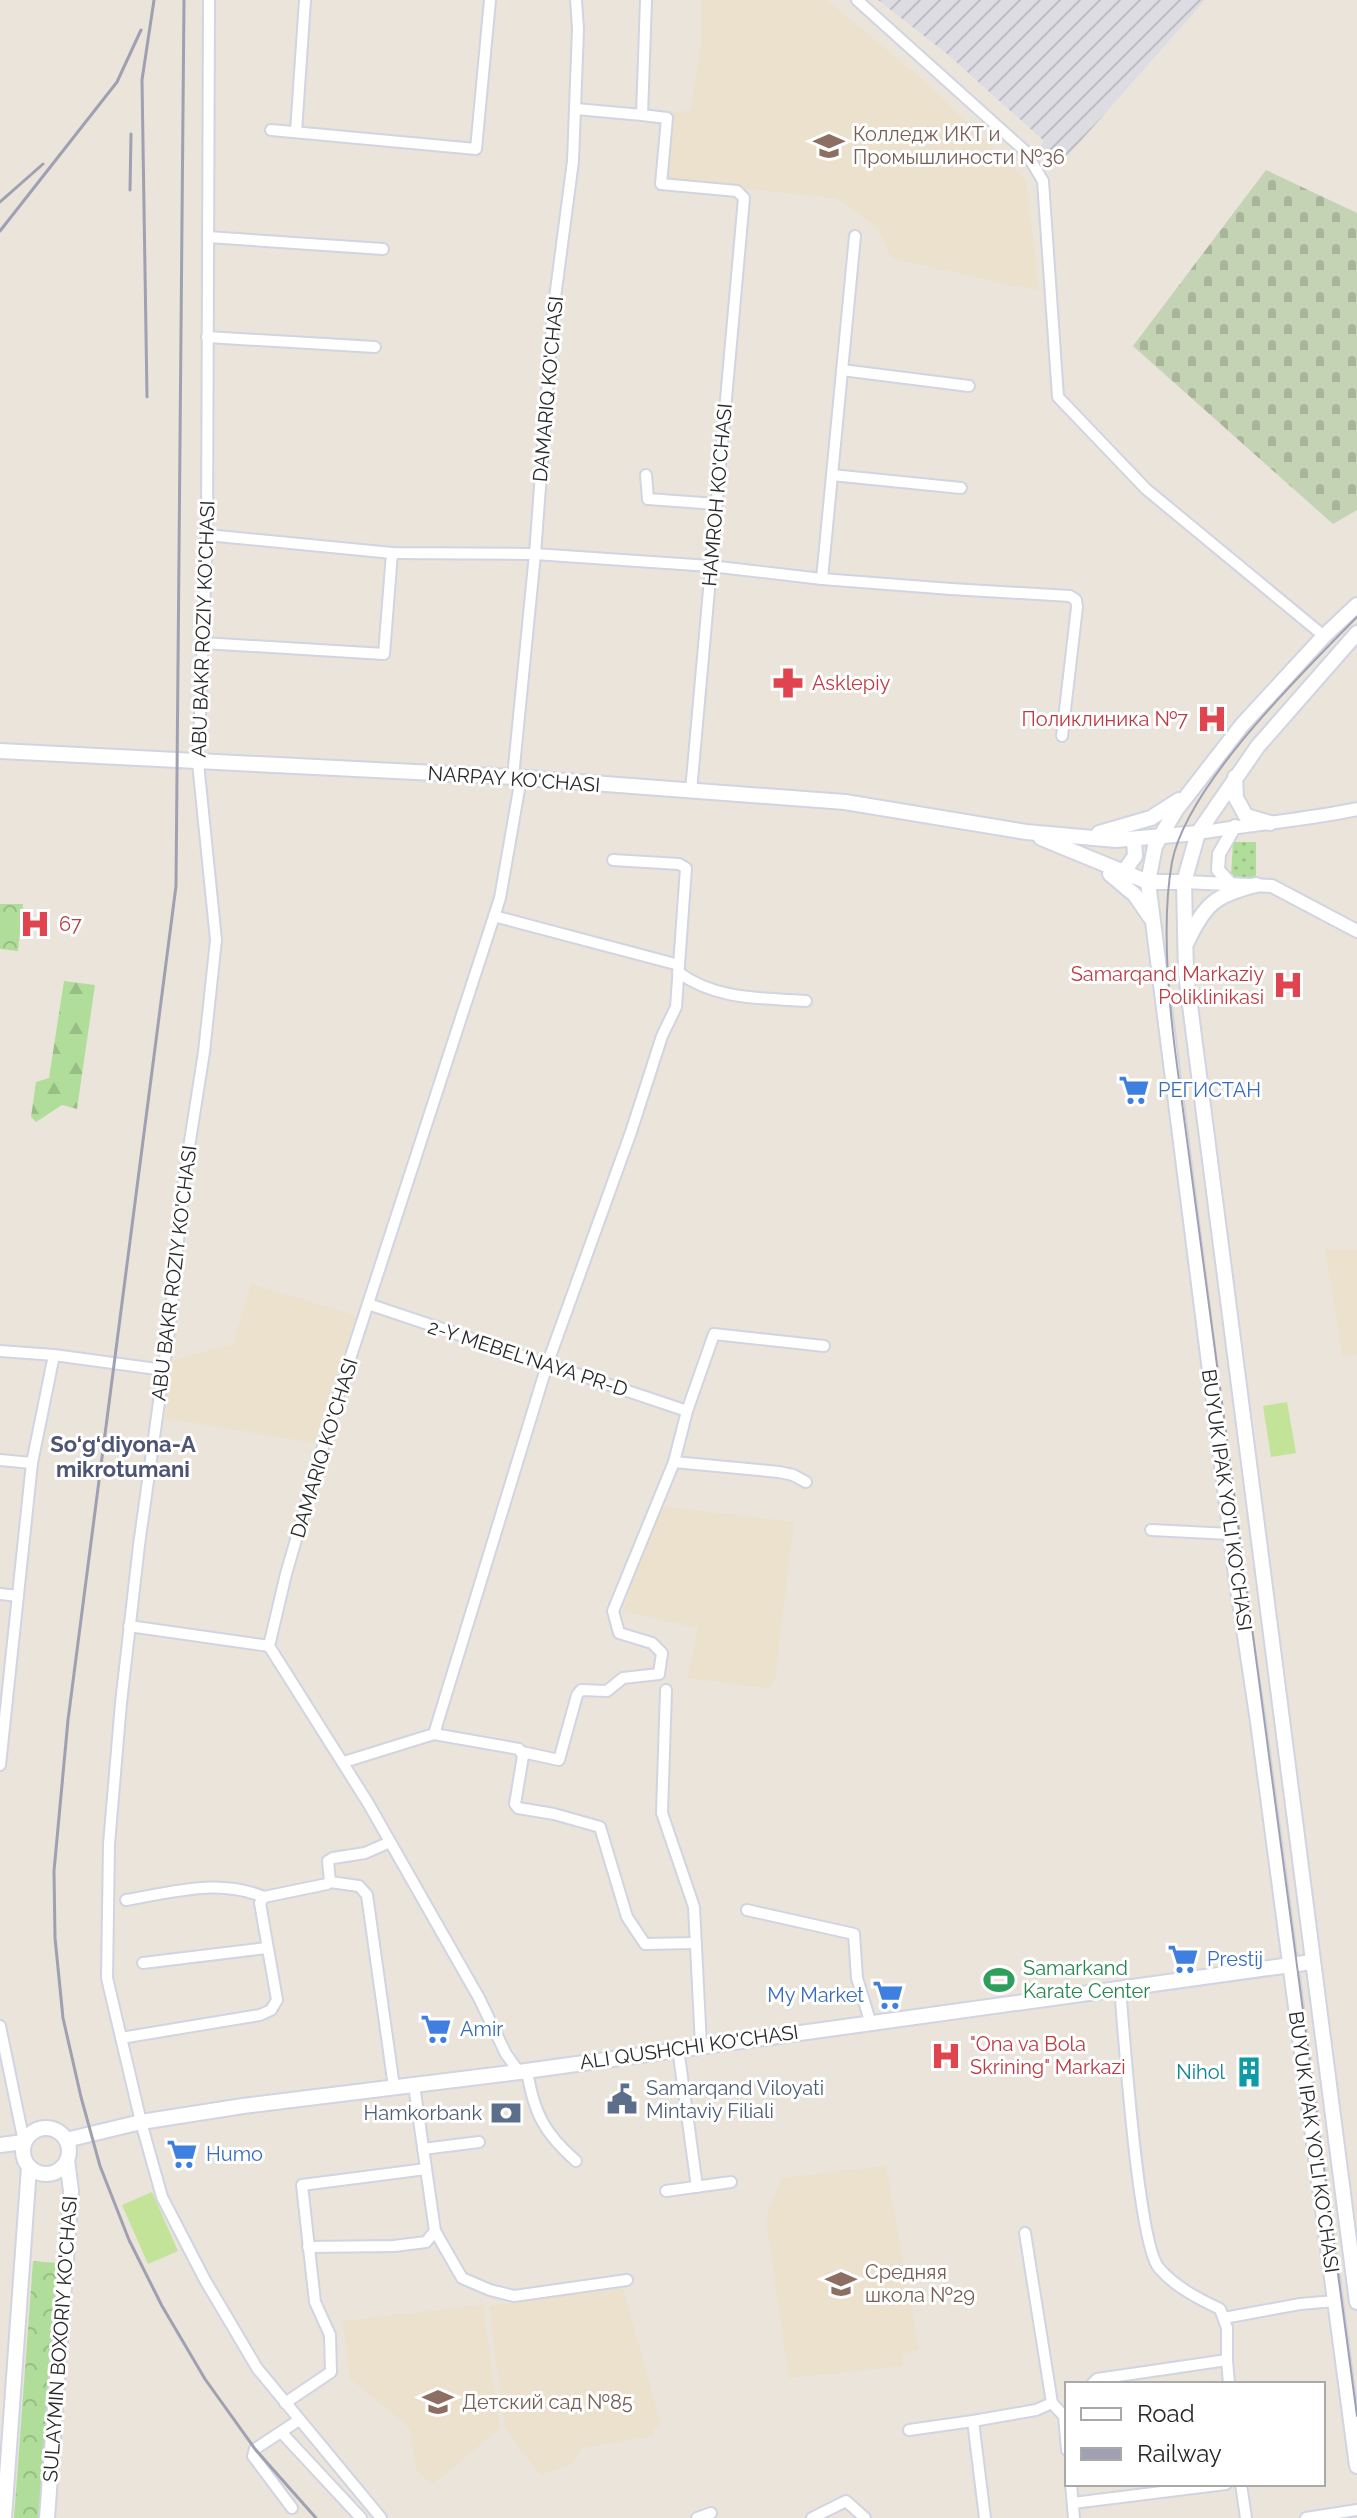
<svg xmlns="http://www.w3.org/2000/svg" width="1357" height="2518" viewBox="0 0 1357 2518" font-family="Raleway,sans-serif">
<style>
.industrial{fill:url(#industrial-furrows)}
.education{fill:#ebe1cc}
.grass{fill:url(#grass-dots)}
.forest{fill:url(#forest-firs)}
.cemetery{fill:url(#cemetery-stones)}
.park{fill:url(#park-crowns)}
.pitch{fill:#c3e498}
.lines{fill:none;stroke-linecap:round;stroke-linejoin:round}
.minor-casing{stroke:#d1d4e1;stroke-width:14}
.tertiary-casing{stroke:#d1d4e1;stroke-width:16}
.secondary-casing{stroke:#d1d4e1;stroke-width:18}
.minor{stroke:#fff;stroke-width:10}
.tertiary{stroke:#fff;stroke-width:12}
.secondary{stroke:#fff;stroke-width:14}
.tram{stroke:#9fa1b2;stroke-width:2}
.rail{stroke:#9fa1b2;stroke-width:3}
.labels{text-anchor:middle;dominant-baseline:central;stroke-width:6;stroke-linejoin:round;paint-order:stroke}
.education-label{font-size:20px;fill:#785e54;stroke:#fff;text-anchor:start}
.street-label{font-size:20px;fill:#292929;stroke:#fff}
.health-label{font-size:20px;fill:#be3a42;stroke:#fff;text-anchor:start}
.shop-label{font-size:20px;fill:#366cbe;stroke:#fff;text-anchor:start}
.leisure-label{font-size:20px;fill:#27864d;stroke:#fff;text-anchor:start}
.culture-label{font-size:20px;fill:#0d838f;stroke:#fff;text-anchor:end}
.service-label{font-size:20px;fill:#4e5e75;stroke:#fff;text-anchor:start}
.neighbourhood-label{font-size:22px;font-weight:bold;fill:#4d5476;stroke:#fff}
</style>
<defs>
<pattern id="industrial-furrows" width="10" height="10" patternUnits="userSpaceOnUse" patternTransform="scale(2)"><rect width="10" height="10" fill="#dedce3"/><path d="M-1 1l2-2M0 10L10 0M9 11l2-2" fill="none" stroke="#bebdc3"/></pattern>
<pattern id="grass-dots" width="8" height="8" patternUnits="userSpaceOnUse" patternTransform="scale(2)"><rect width="8" height="8" fill="#b1dd9b"/><path d="M2 2h.1M6 6h.1" fill="none" stroke="#98be86" stroke-width="1.8" stroke-linecap="round"/></pattern>
<pattern id="forest-firs" width="22" height="20" patternUnits="userSpaceOnUse" patternTransform="scale(2)"><rect width="22" height="20" fill="#b1dd9b"/><path d="M5 1l3.5 6h-7zM16 11l3.5 6h-7z" fill="#98be86"/></pattern>
<pattern id="cemetery-stones" width="16" height="16" patternUnits="userSpaceOnUse" patternTransform="scale(2)"><rect width="16" height="16" fill="#c3d3b4"/><path d="M2 7V4a2 2 0 0 1 4 0v3zM10 15v-3a2 2 0 0 1 4 0v3z" fill="#a8b59b"/></pattern>
<pattern id="park-crowns" width="20" height="18" patternUnits="userSpaceOnUse" patternTransform="scale(2)"><rect width="20" height="18" fill="#b1dd9b"/><path d="M2 6a3 3 0 1 1 6 0M12 15a3 3 0 1 1 6 0" fill="none" stroke="#98be86"/></pattern>
</defs>
<rect width="100%" height="100%" fill="#eae4db"/>
<polygon class="industrial" points="878,0 1205,0 1057,168 1037,151 1044,141 946,53"/>
<g class="education">
<polygon points="701,0 827,0 925,82 1026,180 1039,291 891,258 878,228 837,198 665,181 669,112 691,111 701,42"/>
<polygon points="1325,1249 1357,1249 1357,1354 1342,1356"/>
<polygon points="251,1284 356,1316 314,1443 165,1418 173,1361 233,1344"/>
<polygon points="656,1506 794,1522 775,1680 768,1688 687,1678 698,1628 623,1611"/>
<polygon points="886,2166 919,2350 903,2354 902,2366 789,2378 766,2218 782,2178"/>
<polygon points="623,2288 661,2424 653,2428 654,2435 582,2448 573,2463 540,2475 505,2428 489,2306"/>
<polygon points="483,2305 500,2428 432,2485 417,2471 409,2427 350,2378 343,2321"/>
</g>
<polygon class="grass" points="1233,842 1256,842 1256,880 1231,876"/>
<polygon class="forest" points="64,981 95,985 77,1109 62,1105 36,1122 31,1117 36,1082 49,1078"/>
<polygon class="cemetery" points="1266,170 1357,213 1357,510 1333,524 1133,346"/>
<g class="park">
<polygon points="0,904 23,904 18,951 0,949"/>
<polygon points="33,2261 58,2263 40,2518 14,2518"/>
</g>
<g class="pitch">
<polygon points="1287,1402 1296,1453 1271,1457 1263,1406"/>
<polygon points="152,2192 178,2251 148,2264 122,2205"/>
</g>
<g class="lines">
<g class="minor-casing">
<g id="minor">
<polyline points="209,0 207,535 198,763 216,940 204,1052 184,1179 170,1323 139,1545 121,1703 109,1844 107,1978 141,2122 162,2197 205,2280 257,2368 381,2518"/>
<polyline points="857,0 1025,151 1043,181 1058,397 1146,489 1324,636"/>
<polyline points="576,109 642,115 646,0"/>
<polyline points="642,115 667,118 661,184 737,191 744,198 691,791"/>
<polyline points="271,130 476,149 490,0"/>
<polyline points="296,132 305,0"/>
<polyline points="208,237 383,249"/>
<polyline points="207,337 375,347"/>
<polyline points="842,370 969,386"/>
<polyline points="646,475 648,499 716,504"/>
<polyline points="832,475 961,488"/>
<polyline points="207,535 392,553 535,554 710,566 822,579 951,589 1070,596 1076,600 1077,607 1062,736"/>
<polyline points="822,579 855,236"/>
<polyline points="203,643 384,654 392,553"/>
<polyline points="513,777 535,554 553,313 573,161 578,29 576,0"/>
<polyline points="494,916 679,965"/>
<path d="M 678,972 C 715,1000 761,998 806,1001"/>
<polyline points="368,1304 687,1411"/>
<polyline points="0,1351 54,1355 164,1370"/>
<polyline points="0,1460 32,1463"/>
<polyline points="674,1462 779,1472 793,1475 806,1482"/>
<polyline points="1151,1530 1230,1534"/>
<polyline points="0,1594 18,1596"/>
<polyline points="129,1626 269,1646"/>
<polyline points="666,1690 662,1813 694,1907 701,2045"/>
<polyline points="434,1734 519,1749 523,1756 515,1804 518,1808 554,1814 600,1827 627,1917 645,1944 696,1943"/>
<polyline points="522,1752 559,1760 577,1695 581,1690 607,1691 623,1678 659,1674 662,1653 652,1643 619,1633 613,1611 674,1462 687,1411 714,1334 824,1346"/>
<polyline points="344,1762 434,1734 547,1365 631,1132 662,1036 676,1007 686,868 679,864 613,860"/>
<polyline points="0,1765 32,1463 54,1355"/>
<polyline points="330,1882 359,1886 367,1895 394,2087"/>
<path d="M 126,1900 C 173,1892 218,1878 264,1897"/>
<polyline points="747,1910 854,1934 857,1978 870,2021"/>
<polyline points="143,1963 267,1948"/>
<polyline points="0,2026 24,2142"/>
<polyline points="121,2038 260,2015 271,2010 277,2000 260,1903 264,1897 327,1884 330,1882 328,1861 333,1858 365,1853 390,1842"/>
<polyline points="678,2048 697,2187"/>
<path d="M 527,2071 C 534,2113 544,2133 576,2161"/>
<polyline points="519,2072 506,2054 479,1998 368,1803 269,1646 286,1574 336,1402 500,898 521,778"/>
<polyline points="414,2085 435,2231 462,2278 490,2290 514,2296 627,2280"/>
<polyline points="423,2149 479,2142"/>
<polyline points="666,2191 731,2182"/>
<polyline points="1025,2233 1052,2403 1064,2416 1067,2450"/>
<polyline points="308,2247 394,2246 426,2242 435,2231"/>
<polyline points="1224,2318 1300,2304 1335,2301"/>
<polyline points="1227,2360 1229,2384"/>
<path d="M 1092,2384 L 1097,2379 L 1227,2360 L 1227,2328 L 1220,2309 C 1199,2299 1175,2287 1159,2268 C 1138,2244 1124,2033 1120,1988"/>
<polyline points="285,2403 331,2372 330,2335 315,2302 302,2185 426,2169"/>
<polyline points="909,2430 973,2421"/>
<polyline points="281,2432 361,2518"/>
<polyline points="1071,2484 1074,2518"/>
<polyline points="1241,2484 1246,2518"/>
<polyline points="1073,2503 1226,2484"/>
<polyline points="292,2508 253,2456 255,2449 299,2420"/>
<polyline points="697,2518 711,2513"/>
<polyline points="812,2518 846,2501 865,2518"/>
<polyline points="985,2518 973,2421 1036,2410 1052,2403"/>
<polyline points="1306,2518 1357,2510"/>
</g>
</g>
<g class="tertiary-casing">
<g id="tertiary">
<path d="M 1198,833 C 1251,824 1304,820 1357,809"/>
<polyline points="1184,882 1272,886 1357,931"/>
<polyline points="1231,884 1218,870 1219,854 1235,826"/>
</g>
</g>
<g class="secondary-casing">
<g id="secondary">
<polyline points="1357,605 1324,636 1242,725 1176,810 1155,846 1148,882 1236,1576 1258,1722 1357,2466"/>
<polyline points="1357,633 1258,746 1198,833 1184,882 1186,974 1357,2302"/>
<polyline points="0,751 513,777 845,802 1026,832 1116,840 1198,833"/>
<polyline points="1235,777 1236,798 1246,816 1270,823"/>
<polyline points="1099,833 1151,818 1179,800"/>
<polyline points="1041,838 1148,882 1184,882"/>
<polyline points="1123,873 1135,856 1134,839"/>
<polyline points="1110,874 1135,895 1150,917"/>
<path d="M 1187,942 C 1205,904 1215,895 1256,885"/>
<circle cx="46" cy="2151" r="23"/>
<polyline points="66,2140 141,2122 243,2106 519,2072 1312,1962"/>
<polyline points="0,2145 24,2142"/>
<polyline points="4,2518 29,2167"/>
<polyline points="47,2518 71,2191 67,2160"/>
</g>
</g>
<use href="#minor" class="minor"/>
<use href="#tertiary" class="tertiary"/>
<use href="#secondary" class="secondary"/>
<path class="tram" d="M 1357,617 C 1302,673 1187,785 1172,862 C 1162,917 1168,994 1175,1050 L 1357,2416"/>
<g class="rail">
<polyline points="184,0 176,886 68,1720 54,1871 55,1938 63,2018 81,2097 100,2166 129,2240 162,2306 205,2379 255,2449 316,2518"/>
<polyline points="130,190 131,134"/>
<polyline points="0,202 43,164"/>
<polyline points="0,231 117,82 141,30"/>
<polyline points="147,397 142,80 154,0"/>
</g>
</g>
<defs>
<g id="university-bare" transform="scale(2.4)"><path d="M0-5L7-2L0 1L-7-2ZM-4 1L0 2.5L4 1V4Q0 6-4 4Z" fill="#8d6e63" stroke="#fff" stroke-width="2.5" paint-order="stroke"/></g>
<g id="pharmacy-bare" transform="scale(2.4)"><path d="M-2-6h4v4h4v4h-4v4h-4v-4h-4v-4h4Z" fill="#e0444e" stroke="#fff" stroke-width="2.5" paint-order="stroke"/></g>
<g id="hospital-bare" transform="scale(2.4)"><path d="M-5-5h3v3.5h4V-5h3V5h-3V1.5h-4V5h-3Z" fill="#e0444e" stroke="#fff" stroke-width="2.5" paint-order="stroke"/></g>
<g id="supermarket-bare" transform="scale(2.4)"><path d="M-6-5.5h2.5l.6 2H6L4.5 2H-2.5L-4.4-4H-6ZM-1.5 3.2a1.3 1.3 0 1 0 .1 0ZM3 3.2a1.3 1.3 0 1 0 .1 0Z" fill="#3f7fe0" stroke="#fff" stroke-width="2.5" paint-order="stroke"/></g>
<g id="stadium-bare" transform="scale(2.4)"><path d="M0-5a6.5 5 0 1 0 0 10a6.5 5 0 1 0 0-10ZM-3.5-1.8h7v3.6h-7Z" fill="#2e9e5b" stroke="#fff" stroke-width="2.5" paint-order="stroke"/></g>
<g id="building-bare" transform="scale(2.4)"><path d="M-4-6H4V6H1V3H-1V6H-4ZM-2.5-4.3h1.7v1.8h-1.7ZM.8-4.3h1.7v1.8H.8ZM-2.5-1h1.7V.8h-1.7ZM.8-1h1.7V.8H.8Z" fill="#0f9aa8" stroke="#fff" stroke-width="2.5" paint-order="stroke"/></g>
<g id="civic-bare" transform="scale(2.4)"><path d="M-.6-6.5H3V-4.5H.6V-3L4-1V1h2V6H-6V1h2V-1L-.6-3ZM-1.2 2.5V6h2.4V2.5Z" fill="#5c6f8a" stroke="#fff" stroke-width="2.5" paint-order="stroke"/></g>
<g id="bank-bare" transform="scale(2.4)"><path d="M-6-4H6V4H-6ZM0-2.3a2.3 2.3 0 1 0 0 4.6a2.3 2.3 0 1 0 0-4.6Z" fill="#5c6f8a" stroke="#fff" stroke-width="2.5" paint-order="stroke"/></g>
<g id="school-bare" transform="scale(2.4)"><path d="M0-5L7-2L0 1L-7-2ZM-4 1L0 2.5L4 1V4Q0 6-4 4Z" fill="#8d6e63" stroke="#fff" stroke-width="2.5" paint-order="stroke"/></g>
</defs>
<g fill-rule="evenodd">
<use href="#university-bare" x="829" y="146"/>
<use href="#pharmacy-bare" x="788" y="683"/>
<use href="#hospital-bare" x="1212" y="719"/>
<use href="#hospital-bare" x="35" y="924"/>
<use href="#hospital-bare" x="1288" y="985"/>
<use href="#supermarket-bare" x="1134" y="1090"/>
<use href="#supermarket-bare" x="1183" y="1959"/>
<use href="#stadium-bare" x="999" y="1980"/>
<use href="#supermarket-bare" x="888" y="1995"/>
<use href="#supermarket-bare" x="436" y="2029"/>
<use href="#hospital-bare" x="946" y="2056"/>
<use href="#building-bare" x="1249" y="2072"/>
<use href="#civic-bare" x="622" y="2099"/>
<use href="#bank-bare" x="506" y="2113"/>
<use href="#supermarket-bare" x="182" y="2154"/>
<use href="#school-bare" x="841" y="2284"/>
<use href="#school-bare" x="438" y="2402"/>
</g>
<g class="labels">
<g class="education-label">
<text x="853" y="134">Колледж ИКТ и<tspan x="853" dy="23">Промышлиности №36</tspan></text>
<text x="865" y="2272">Средняя<tspan x="865" dy="23">школа №29</tspan></text>
<text x="462" y="2402">Детский сад №85</text>
</g>
<g class="street-label">
<text transform="translate(548 389) rotate(-85)">DAMARIQ KO'CHASI</text>
<text transform="translate(717 495) rotate(-85)">HAMROH KO'CHASI</text>
<text transform="translate(203 629) rotate(-88)">ABU BAKR ROZIY KO'CHASI</text>
<text transform="translate(514 779) rotate(4)">NARPAY KO'CHASI</text>
<text transform="translate(174 1273) rotate(-83)">ABU BAKR ROZIY KO'CHASI</text>
<text transform="translate(528 1358) rotate(18)">2-Y MEBEL'NAYA PR-D</text>
<text transform="translate(324 1448) rotate(-73)">DAMARIQ KO'CHASI</text>
<text transform="translate(1227 1500) rotate(82)">BUYUK IPAK YO'LI KO'CHASI</text>
<text transform="translate(689 2047) rotate(-8)">ALI QUSHCHI KO'CHASI</text>
<text transform="translate(1314 2142) rotate(82)">BUYUK IPAK YO'LI KO'CHASI</text>
<text transform="translate(60 2339) rotate(-86)">SULAYMIN BOXORIY KO'CHASI</text>
</g>
<g class="health-label">
<text x="812" y="683">Asklepiy</text>
<text x="1188" y="719" text-anchor="end">Поликлиника №7</text>
<text x="59" y="924">67</text>
<text x="1264" y="974" text-anchor="end">Samarqand Markaziy<tspan x="1264" dy="23">Poliklinikasi</tspan></text>
<text x="970" y="2044">"Ona va Bola<tspan x="970" dy="23">Skrining" Markazi</tspan></text>
</g>
<g class="shop-label">
<text x="1158" y="1090">РЕГИСТАН</text>
<text x="1207" y="1959">Prestij</text>
<text x="864" y="1995" text-anchor="end">My Market</text>
<text x="460" y="2029">Amir</text>
<text x="206" y="2154">Humo</text>
</g>
<g class="leisure-label">
<text x="1023" y="1968">Samarkand<tspan x="1023" dy="23">Karate Center</tspan></text>
</g>
<g class="culture-label">
<text x="1225" y="2072">Nihol</text>
</g>
<g class="service-label">
<text x="646" y="2088">Samarqand Viloyati<tspan x="646" dy="23">Mintaviy Filiali</tspan></text>
<text x="482" y="2113" text-anchor="end">Hamkorbank</text>
</g>
<g class="neighbourhood-label">
<text x="123" y="1444">So‘g‘diyona-А<tspan x="123" dy="25">mikrotumani</tspan></text>
</g>
</g>
<rect x="1065" y="2382" width="260" height="104" fill="#ffffff" stroke="#a9a9a9" stroke-width="2"/>
<rect x="1081" y="2408" width="40" height="12" fill="#ffffff" stroke="#a9a9a9" stroke-width="2"/>
<text x="1137" y="2422" font-size="24" fill="#292929">Road</text>
<rect x="1081" y="2448" width="40" height="12" fill="#9fa1b2" stroke="#a9a9a9" stroke-width="2"/>
<text x="1137" y="2462" font-size="24" fill="#292929">Railway</text>
</svg>
